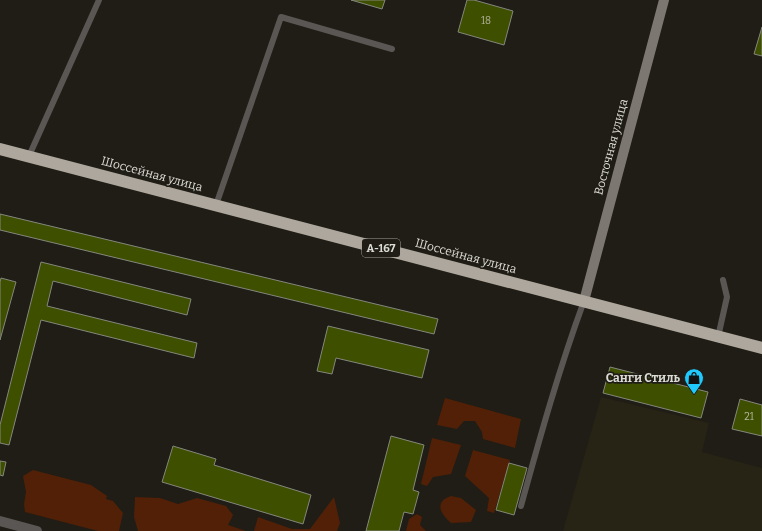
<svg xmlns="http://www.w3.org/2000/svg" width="762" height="531" viewBox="0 0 762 531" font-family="Bitter,serif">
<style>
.built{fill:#272315}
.green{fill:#512007}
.building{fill:#3e4f00;stroke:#84877d}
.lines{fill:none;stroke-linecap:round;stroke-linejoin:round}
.lane{stroke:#595653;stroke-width:6}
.street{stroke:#595653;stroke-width:10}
.secondary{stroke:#7c7771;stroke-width:10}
.highway{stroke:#aea79e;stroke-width:12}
.labels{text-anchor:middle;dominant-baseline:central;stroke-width:3.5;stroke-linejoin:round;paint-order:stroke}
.number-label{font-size:10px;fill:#b4b8a0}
.shield{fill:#1f1d15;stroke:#a3a29b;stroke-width:1}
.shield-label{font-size:11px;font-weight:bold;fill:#dcdbd5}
.street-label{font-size:12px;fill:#dcdbd5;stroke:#1f1d15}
.poi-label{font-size:12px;font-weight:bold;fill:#dcdbd5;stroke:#1f1d15;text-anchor:end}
</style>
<rect width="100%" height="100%" fill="#1f1d15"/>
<polygon class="built" points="601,397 709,423 702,452 762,468 762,531 563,531"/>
<g class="green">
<polygon points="445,398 521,419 515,448 483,439 482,432 475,421 464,421 457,429 437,425"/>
<polygon points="432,438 461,445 451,474 433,477 427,486 421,484"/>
<polygon points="473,450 510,460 494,513 487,511 489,498 465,476"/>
<polygon points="33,470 91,485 107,496 106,499 113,501 123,513 119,531 98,531 25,512 24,504 26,492 23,476"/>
<path d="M 451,496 L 461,498 L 476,510 L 471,522 L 451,523 C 441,514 433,502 451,496 Z"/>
<polygon points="135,497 160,498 178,504 197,498 226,506 233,515 228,525 246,531 138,531 134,517"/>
<polygon points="334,497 340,523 337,531 254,531 258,517 292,529 310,529"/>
<polygon points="417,514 422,517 420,525 426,531 406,531 409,519"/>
</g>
<g class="building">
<polygon points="351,0 385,0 382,9"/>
<polygon points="467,0 474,0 513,11 504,45 458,32"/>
<polygon points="762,27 762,56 754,54"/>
<polygon points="0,214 438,319 434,334 0,230"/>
<polygon points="41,262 191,299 187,315 53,281 47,306 197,343 194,358 41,320 9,445 0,443 0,425"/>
<polygon points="1,278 16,282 0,340 0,282"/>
<polygon points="328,326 429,350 422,378 336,358 332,374 317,371"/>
<polygon points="610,367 708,392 701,418 603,393"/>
<polygon points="740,399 762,405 762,436 732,429"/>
<polygon points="391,436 424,445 413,490 419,492 413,514 404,512 399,531 366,531"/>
<polygon points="173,446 216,459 214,465 311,495 303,524 162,482"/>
<polygon points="0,461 6,462 3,476 0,475"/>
<polygon points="509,463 527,468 514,515 496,510"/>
</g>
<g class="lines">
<g class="lane">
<polyline points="29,156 99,0"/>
<polyline points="216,205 281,17 392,49"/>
<polyline points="718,337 727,297 723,280"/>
<path d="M 521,506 C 540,437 559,369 584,301"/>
</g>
<polyline class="street" points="0,521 37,531"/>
<polyline class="secondary" points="584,301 664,0"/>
<polyline class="highway" points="0,149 762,348"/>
</g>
<defs>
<g id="shop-pin" transform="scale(1)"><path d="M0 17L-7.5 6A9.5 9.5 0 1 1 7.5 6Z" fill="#20c9fd" stroke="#1f1d15"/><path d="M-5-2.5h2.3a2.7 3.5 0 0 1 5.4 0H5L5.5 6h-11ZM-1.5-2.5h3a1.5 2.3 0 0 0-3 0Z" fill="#111"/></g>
</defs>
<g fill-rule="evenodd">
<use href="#shop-pin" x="694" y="378"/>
</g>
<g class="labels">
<g class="number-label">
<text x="486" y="21">18</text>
<text x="749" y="417">21</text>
</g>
<rect class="shield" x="362" y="239" width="38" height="18" rx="3"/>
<g class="shield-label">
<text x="381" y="248">А-167</text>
</g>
<g class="street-label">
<text transform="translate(611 147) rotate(-75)">Восточная улица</text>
<text transform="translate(152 174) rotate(15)">Шоссейная улица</text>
<text transform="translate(466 256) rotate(15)">Шоссейная улица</text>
</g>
<g class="poi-label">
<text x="680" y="378">Санги Стиль</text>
</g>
</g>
</svg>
